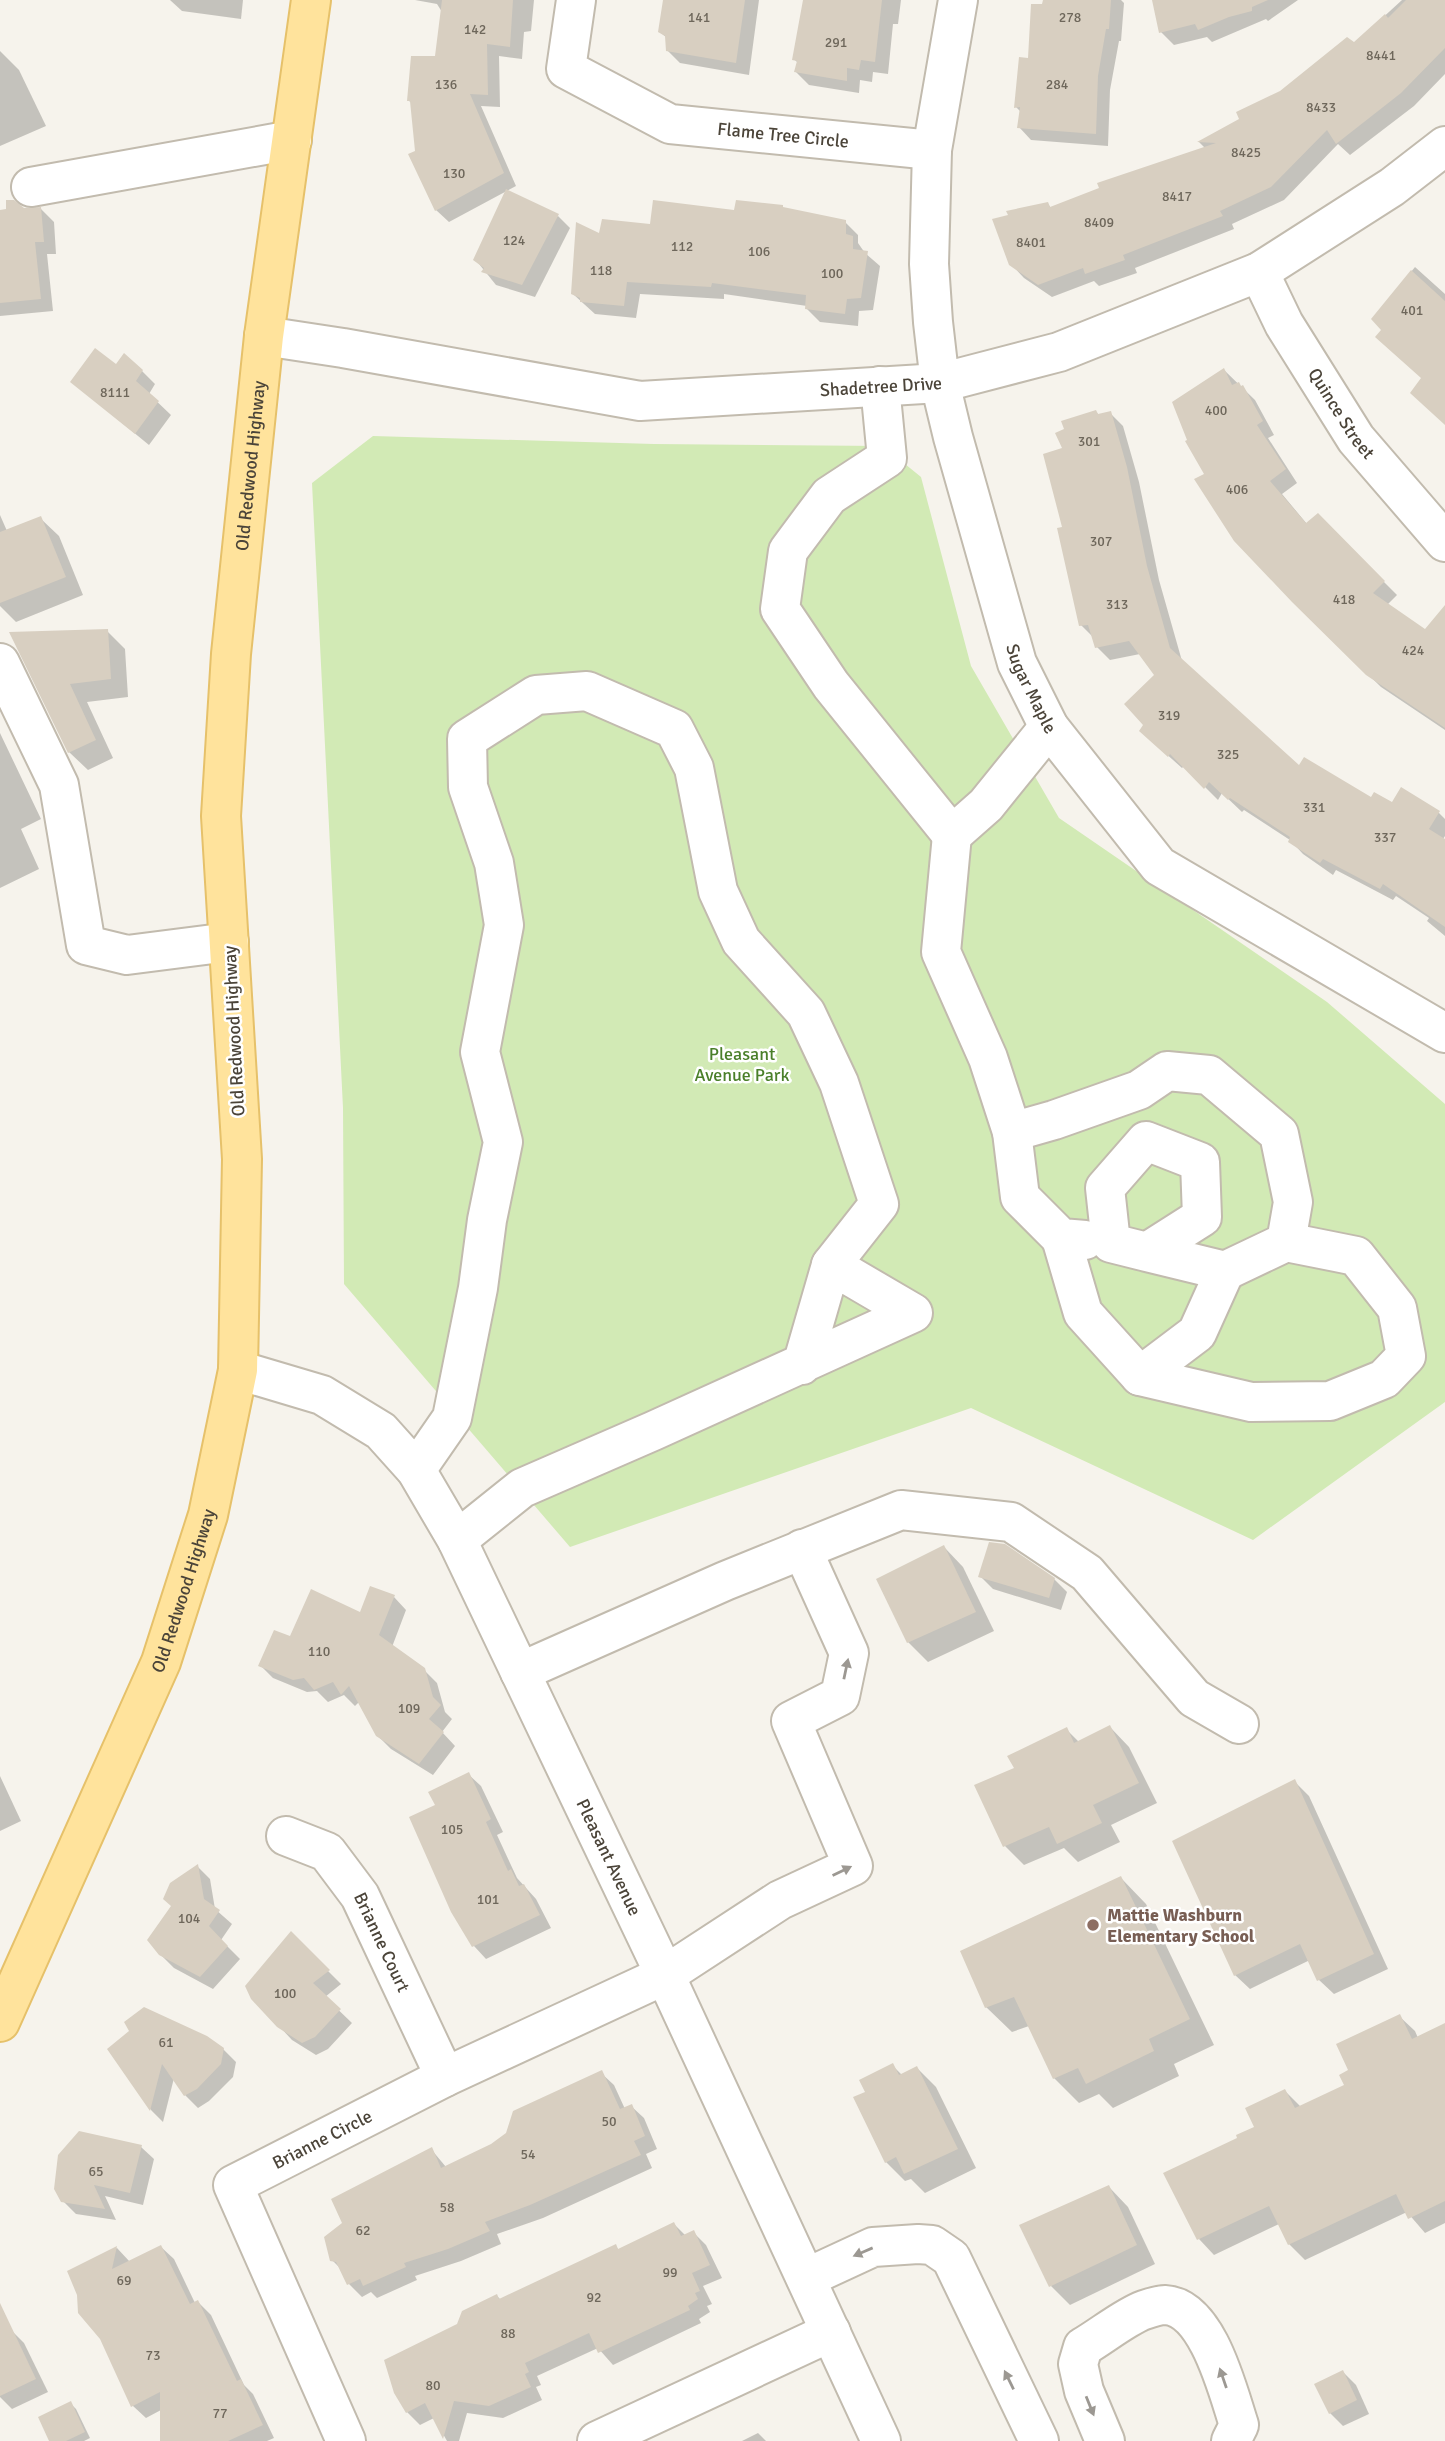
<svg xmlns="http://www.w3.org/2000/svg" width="1445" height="2441" viewBox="0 0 1445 2441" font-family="Signika,sans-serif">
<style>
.green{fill:#d2eab5}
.shadow{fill:#0003}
.building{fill:#d8cfc1}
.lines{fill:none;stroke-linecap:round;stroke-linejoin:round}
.minor-casing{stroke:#c2bbae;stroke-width:42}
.major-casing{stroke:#e6c16a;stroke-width:42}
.minor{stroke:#fff;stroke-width:38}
.major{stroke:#ffe39c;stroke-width:38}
.oneway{fill:#9c9892}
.education-dot{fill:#8d6e63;stroke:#fff;stroke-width:2.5}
.labels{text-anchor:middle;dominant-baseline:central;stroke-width:5;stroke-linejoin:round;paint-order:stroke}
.number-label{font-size:14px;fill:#6e675b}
.street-label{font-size:18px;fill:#4b4439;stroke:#fff}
.park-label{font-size:18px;fill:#4a7f2a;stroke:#fff}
.education-label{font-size:18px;font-weight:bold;fill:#785e54;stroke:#fff;text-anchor:start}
</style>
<rect width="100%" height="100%" fill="#f6f3ec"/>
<polygon class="green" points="373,436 654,444 883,446 921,477 971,666 1059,818 1327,1002 1445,1104 1445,1402 1253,1540 971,1408 570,1547 344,1284 343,1108 312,483"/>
<g class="shadow">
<polygon points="170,0 243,0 241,19 182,11"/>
<polygon points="415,0 534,0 531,31 524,32 522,59 499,56 500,107 481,106 516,186 449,222 436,210 417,152 412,103 409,101 436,58 442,12 437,4"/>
<polygon points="665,0 759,0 749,75 680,63 667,50 667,38 660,32"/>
<polygon points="807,0 901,0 898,24 893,24 888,74 873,72 872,82 860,80 859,93 809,85 796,72 798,63 794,59"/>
<polygon points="1044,0 1121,0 1124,3 1121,41 1119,41 1110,90 1108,146 1031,140 1019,127 1021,112 1016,107"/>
<polygon points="1154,0 1298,0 1268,21 1266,19 1212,42 1207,37 1174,45 1161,32"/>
<polygon points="1402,0 1445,0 1445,74 1414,106 1350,155 1338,144 1284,200 1232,224 1234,229 1135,268 1137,273 1099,286 1094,281 1052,297 1024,278 1011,264 1048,204 1051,208 1206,149 1199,142 1241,120 1354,44"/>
<polygon points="0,51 19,70 46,126 0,146"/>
<polygon points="41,209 54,222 56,254 47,254 53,311 0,316 0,211"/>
<polygon points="785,209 845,222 858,235 858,243 865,253 880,266 873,310 859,311 858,326 820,322 807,309 807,306 724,294 724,299 640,294 636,318 595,314 573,294 600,235 736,212"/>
<polygon points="558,216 570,228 535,297 496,285 475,259"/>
<polygon points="1415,267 1445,294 1445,424 1423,379 1373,319"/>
<polygon points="116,366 142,371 155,384 149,394 171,415 149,445 72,382"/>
<polygon points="1224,370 1255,400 1274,435 1268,438 1297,483 1282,494 1307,524 1318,516 1397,595 1387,605 1425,631 1445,634 1445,730 1381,687 1293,601 1207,475"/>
<polygon points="1096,412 1100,416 1110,413 1123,426 1139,482 1159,580 1182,661 1300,768 1372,800 1439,813 1445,819 1445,836 1443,839 1445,841 1445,936 1427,921 1429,918 1396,896 1393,900 1336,870 1333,875 1303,854 1290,840 1244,810 1242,812 1222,793 1218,800 1184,766 1182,768 1154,743 1145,726 1156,676 1140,654 1110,660 1097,647 1094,638 1081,625 1065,528 1064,449"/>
<polygon points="0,515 7,531 40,518 59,536 83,595 16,622 0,606"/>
<polygon points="107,631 125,649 128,697 87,702 113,758 88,770 69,752 12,634"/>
<polygon points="0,733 41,819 21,829 39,869 0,888"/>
<polygon points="944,1547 963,1567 994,1631 928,1662 908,1642 878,1579"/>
<polygon points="980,1576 1054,1579 1067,1592 1061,1610 993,1589"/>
<polygon points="394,1597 406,1610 392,1647 424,1670 437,1683 445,1712 452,1719 442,1732 455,1746 433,1775 391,1749 377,1735 359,1702 355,1706 344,1695 328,1702 317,1691 307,1692 273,1678 260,1665 291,1638 361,1614"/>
<polygon points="1110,1727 1129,1747 1157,1803 1111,1825 1120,1842 1078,1862 1064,1848 1024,1865 1005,1846 1016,1769 1066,1729 1079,1742"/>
<polygon points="468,1774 481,1786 503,1832 497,1835 517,1878 536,1899 551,1928 486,1959 474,1946 453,1911 437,1805"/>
<polygon points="0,1776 21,1821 0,1831"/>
<polygon points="1294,1781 1309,1796 1388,1969 1334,1994 1319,1980 1310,1960 1250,1989 1235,1975"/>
<polygon points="197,1866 210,1879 215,1909 232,1924 221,1940 240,1959 213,1989 174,1968 160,1954"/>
<polygon points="1121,1878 1146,1904 1214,2045 1174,2064 1179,2076 1113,2108 1099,2094 1079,2103 1054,2078 1029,2026 1012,2032 986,2007"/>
<polygon points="291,1934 341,1984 325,1997 352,2023 328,2049 316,2055 292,2040 279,2026"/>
<polygon points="1399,2016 1415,2031 1418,2038 1445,2025 1445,2223 1425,2233 1407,2212 1305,2260 1289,2244 1279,2224 1214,2255 1199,2239 1240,2139 1256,2128 1285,2091 1301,2107 1346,2086 1351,2071"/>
<polygon points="223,2049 236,2062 233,2077 209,2101 198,2108 185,2095 174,2078 163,2122 151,2110 109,2050"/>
<polygon points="893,2066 902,2075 917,2068 936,2087 976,2168 925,2193 911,2179 905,2181 886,2162"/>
<polygon points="601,2073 614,2085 625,2109 631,2106 644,2118 657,2149 646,2154 652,2168 543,2218 497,2234 501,2244 461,2261 415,2276 417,2280 377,2298 371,2292 362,2297 349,2284 342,2270 332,2260 431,2149 446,2167 492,2146"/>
<polygon points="141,2147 154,2159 143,2205 105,2196 116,2220 76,2214 63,2201"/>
<polygon points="1109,2187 1128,2207 1155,2264 1070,2305 1051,2286"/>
<polygon points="674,2224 686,2236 693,2232 706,2245 722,2278 703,2286 712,2304 707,2306 710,2312 699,2319 701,2323 613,2365 598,2348 537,2376 541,2385 536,2387 542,2400 503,2418 467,2413 459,2441 447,2441 434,2418 420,2425 407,2412 458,2326 497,2296 501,2300 615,2246 619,2250"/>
<polygon points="161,2247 174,2259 195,2303 198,2302 211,2315 244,2385 253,2394 274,2438 267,2441 161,2441 161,2410 146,2418 133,2406 69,2272 117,2248 130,2262"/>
<polygon points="11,2330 24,2343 48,2392 12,2409 0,2397 0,2335"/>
<polygon points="1343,2372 1356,2385 1369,2414 1343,2426 1330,2413"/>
<polygon points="70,2403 76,2409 90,2438 84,2441 51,2441"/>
<polygon points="758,2433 766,2441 742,2441"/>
</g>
<g class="building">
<polygon points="442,0 513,0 510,47 487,44 488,95 470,94 504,173 435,211 408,154 415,151 410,101 407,101 411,56 435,56"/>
<polygon points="663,0 745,0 736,63 666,51 665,36 658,32"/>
<polygon points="803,0 882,0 875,62 861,60 859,70 847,68 847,81 794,72 797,61 792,60"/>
<polygon points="1043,0 1111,0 1109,29 1106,29 1098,76 1096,134 1017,128 1020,107 1014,108 1019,57 1028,58 1031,4 1042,4"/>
<polygon points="1152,0 1268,0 1252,7 1252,11 1229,17 1198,30 1195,24 1159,33"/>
<polygon points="1406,0 1445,0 1445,48 1401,93 1336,144 1327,130 1271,187 1220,211 1223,216 1123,255 1125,260 1085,274 1083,268 1038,285 1009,265 992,219 1008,215 1006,211 1048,202 1050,207 1099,188 1097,183 1216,143 1197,142 1239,119 1236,112 1280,91 1347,37 1354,42 1385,14 1388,18"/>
<polygon points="506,189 559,214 522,285 481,272 484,268 473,260"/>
<polygon points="6,200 14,200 24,208 41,207 44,242 35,242 41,299 0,303 0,210 6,209"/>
<polygon points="653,200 734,210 736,200 783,205 783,207 846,220 846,234 853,236 853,249 868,251 861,298 847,299 845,314 805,309 806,295 712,283 711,287 627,282 624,306 580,302 580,298 571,294 576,222 599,233 602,219 650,224"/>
<polygon points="1411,270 1445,301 1445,425 1410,393 1421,378 1375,337 1381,330 1371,319"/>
<polygon points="95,348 116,364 124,353 143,370 136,381 159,401 135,434 70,382"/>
<polygon points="1224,368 1232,385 1239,382 1241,386 1243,385 1263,421 1257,425 1286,469 1270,481 1306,523 1318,513 1385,581 1373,593 1425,629 1445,605 1445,728 1366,675 1292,602 1234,541 1194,479 1204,474 1185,441 1187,440 1172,402"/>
<polygon points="1096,410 1098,414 1111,411 1127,467 1147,566 1170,648 1299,765 1304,757 1371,797 1374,792 1392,802 1401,787 1440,811 1429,829 1445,839 1445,927 1383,884 1380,889 1323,859 1320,863 1288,842 1290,837 1230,798 1228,800 1209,782 1204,789 1170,754 1168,757 1139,731 1143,725 1124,704 1154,675 1129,641 1095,648 1088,625 1079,626 1057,528 1062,527 1043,454 1062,448 1055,433 1064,429 1061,421"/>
<polygon points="41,516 66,577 0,603 0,532"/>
<polygon points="108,629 111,679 70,684 96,740 68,753 9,632"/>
<polygon points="989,1542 1005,1544 1055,1578 1049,1598 978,1577"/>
<polygon points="944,1545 976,1612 907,1643 876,1579"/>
<polygon points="370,1586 395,1595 379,1635 425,1668 433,1697 441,1705 429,1719 444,1732 419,1764 376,1736 349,1686 341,1695 333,1682 314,1690 304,1678 293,1680 258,1666 274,1630 290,1636 311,1589 360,1612"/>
<polygon points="1110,1725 1139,1783 1093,1805 1102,1823 1057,1844 1049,1827 1003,1847 974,1785 1014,1768 1007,1756 1067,1727 1074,1743"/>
<polygon points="469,1772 491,1819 486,1822 508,1871 511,1869 519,1886 524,1884 540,1915 472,1947 451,1912 409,1817 435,1805 428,1792"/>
<polygon points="1295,1779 1374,1954 1317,1981 1300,1944 1234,1976 1172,1841"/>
<polygon points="198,1864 204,1899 220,1910 209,1926 228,1946 200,1977 159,1955 147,1940 171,1906 163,1899 170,1883"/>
<polygon points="1121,1876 1190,2019 1149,2039 1154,2051 1086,2084 1078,2068 1053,2079 1014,1997 985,2008 960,1951"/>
<polygon points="291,1931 330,1970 313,1983 341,2009 315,2037 302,2043 277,2027 251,1999 245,1986"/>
<polygon points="144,2007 207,2036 224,2048 221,2064 197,2089 184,2096 162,2064 150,2111 107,2049 129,2031 124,2022"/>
<polygon points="1400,2014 1412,2039 1445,2023 1445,2201 1408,2219 1396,2194 1288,2245 1269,2206 1197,2240 1163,2173 1237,2138 1236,2135 1254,2127 1245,2108 1285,2089 1295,2108 1344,2085 1339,2075 1348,2070 1336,2044"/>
<polygon points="893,2063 899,2075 917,2066 958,2149 904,2174 896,2157 885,2163 853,2097 865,2092 859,2080"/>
<polygon points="602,2070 620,2109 632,2104 645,2136 634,2141 641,2155 530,2205 485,2222 490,2231 448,2249 404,2263 406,2267 363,2286 360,2279 347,2285 336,2262 330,2261 324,2237 342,2223 331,2199 432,2147 441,2168 491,2144 506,2133 513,2111"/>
<polygon points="79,2131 142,2145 130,2193 94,2185 105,2209 61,2202 54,2189 58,2155"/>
<polygon points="1109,2185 1137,2245 1049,2287 1019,2225"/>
<polygon points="674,2222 681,2236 694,2230 710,2265 692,2273 700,2291 695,2293 698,2299 688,2306 690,2310 598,2353 589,2333 525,2363 529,2372 525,2374 531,2387 489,2406 454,2401 443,2439 425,2403 406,2413 394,2393 384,2360 457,2324 462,2311 497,2294 499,2299 616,2244 618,2249"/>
<polygon points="161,2245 190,2304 198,2300 237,2381 241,2379 263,2425 228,2441 160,2441 160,2392 131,2407 100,2339 78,2313 77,2295 67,2271 117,2246 112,2269"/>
<polygon points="0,2303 36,2379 0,2396"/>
<polygon points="1343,2370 1357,2400 1329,2414 1314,2384"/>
<polygon points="71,2401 85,2432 66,2441 49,2441 38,2417"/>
</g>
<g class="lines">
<g class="minor-casing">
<g id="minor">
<path id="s1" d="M 576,0 L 566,69 L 670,124 L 932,150"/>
<path id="s2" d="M 958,0 L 932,150 L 929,264 L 933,322 L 940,383 L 953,437 L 1017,663 L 1049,727 L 1159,866 L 1445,1033"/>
<polyline points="31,187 292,140"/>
<path id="s3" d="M 1259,272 L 1284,324 L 1356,439 L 1445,542"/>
<path id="s4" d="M 264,336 L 343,348 L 640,401 L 940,383 L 1059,352 L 1259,272 L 1392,187 L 1445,146"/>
<polyline points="880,386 887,458 829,496 788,551 780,609 831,685 952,835 986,805 1049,727"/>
<polyline points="0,663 59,785 86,945 127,955 229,942"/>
<polyline points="952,835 941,952 988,1058 1012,1132 1054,1120 1139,1090 1167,1071 1209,1075 1279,1134 1293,1202 1286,1242 1225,1271 1147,1252 1202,1217 1200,1162 1146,1141 1105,1188 1111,1243 1147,1252"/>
<polyline points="1012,1132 1020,1197 1061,1238 1085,1240"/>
<polyline points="1061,1238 1083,1313 1140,1376 1251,1402 1330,1401 1384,1379 1406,1356 1397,1308 1356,1256 1286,1242"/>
<path id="s5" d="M 238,1370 L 322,1395 L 381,1431 L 416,1470 L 457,1540 L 665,1975 L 881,2441"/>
<polyline points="1140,1376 1197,1333 1225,1271"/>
<polyline points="416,1470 452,1418 478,1288 487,1220 503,1142 480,1052 504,925 494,863 468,787 467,739 536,695 587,691 674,729 694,768 718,891 741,941 806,1013 839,1083 879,1204 831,1265"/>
<polyline points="457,1540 522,1488 653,1431 913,1313 831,1265 802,1365"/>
<polyline points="520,1672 725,1581 901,1510 1011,1522 1087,1573 1194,1698 1239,1724"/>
<path id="s6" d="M 286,1836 L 327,1852 L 360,1896 L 445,2077"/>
<polyline points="806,2278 873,2247 918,2244 932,2245 951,2258 1039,2441"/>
<path id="s7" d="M 346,2441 L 233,2185 L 445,2077 L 665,1975 L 780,1900 L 853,1866 L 791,1721 L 840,1696 L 849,1653 L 802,1549"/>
<polyline points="597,2441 831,2332"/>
<path d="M 1105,2441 L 1084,2391 L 1078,2364 L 1083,2347 C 1102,2336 1125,2317 1144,2310 C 1150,2308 1160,2305 1165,2305 C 1208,2307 1228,2392 1239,2425 L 1231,2441"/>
</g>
</g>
<g class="major-casing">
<g id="major">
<path id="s8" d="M 0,2022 L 161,1662 L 208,1515 L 238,1370 L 242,1159 L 221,816 L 231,654 L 264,336 L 311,0"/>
</g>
</g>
<use href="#minor" class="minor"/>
<use href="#major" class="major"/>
</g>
<defs><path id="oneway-solid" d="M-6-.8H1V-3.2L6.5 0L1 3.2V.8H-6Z" transform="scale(1.75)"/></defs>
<g class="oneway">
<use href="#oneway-solid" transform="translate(846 1669) rotate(-78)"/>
<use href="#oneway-solid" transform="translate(842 1871) rotate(-26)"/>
<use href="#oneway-solid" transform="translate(863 2252) rotate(157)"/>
<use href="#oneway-solid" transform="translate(1223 2378) rotate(-109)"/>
<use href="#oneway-solid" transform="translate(1009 2380) rotate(-116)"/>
<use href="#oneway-solid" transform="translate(1090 2406) rotate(68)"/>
</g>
<circle class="education-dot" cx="1093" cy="1925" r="7"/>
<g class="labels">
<g class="number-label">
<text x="699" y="17">141</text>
<text x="1070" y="17">278</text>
<text x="475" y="29">142</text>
<text x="836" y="42">291</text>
<text x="1381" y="55">8441</text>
<text x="446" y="84">136</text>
<text x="1057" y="84">284</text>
<text x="1321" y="107">8433</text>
<text x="1246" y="152">8425</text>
<text x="454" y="173">130</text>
<text x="1177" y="196">8417</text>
<text x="1099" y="222">8409</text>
<text x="514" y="240">124</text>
<text x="1031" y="242">8401</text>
<text x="682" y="246">112</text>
<text x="759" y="251">106</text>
<text x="601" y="270">118</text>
<text x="832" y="273">100</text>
<text x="1412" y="310">401</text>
<text x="115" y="392">8111</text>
<text x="1216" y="410">400</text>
<text x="1089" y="441">301</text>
<text x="1237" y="489">406</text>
<text x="1101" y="541">307</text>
<text x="1344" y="599">418</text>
<text x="1117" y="604">313</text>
<text x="1413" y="650">424</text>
<text x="1169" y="715">319</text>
<text x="1228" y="754">325</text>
<text x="1314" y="807">331</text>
<text x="1385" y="837">337</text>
<text x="319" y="1651">110</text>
<text x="409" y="1708">109</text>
<text x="452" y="1829">105</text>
<text x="488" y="1899">101</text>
<text x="189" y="1918">104</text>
<text x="285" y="1993">100</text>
<text x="166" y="2042">61</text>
<text x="609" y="2121">50</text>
<text x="528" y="2154">54</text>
<text x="96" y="2171">65</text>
<text x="447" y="2207">58</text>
<text x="363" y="2230">62</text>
<text x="670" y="2272">99</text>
<text x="124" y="2280">69</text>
<text x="594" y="2297">92</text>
<text x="508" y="2333">88</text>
<text x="153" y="2355">73</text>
<text x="433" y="2385">80</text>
<text x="220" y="2413">77</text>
</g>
<g class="street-label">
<text stroke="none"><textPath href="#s1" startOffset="301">Flame Tree Circle</textPath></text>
<text stroke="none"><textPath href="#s4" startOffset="623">Shadetree Drive</textPath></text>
<text stroke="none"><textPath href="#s3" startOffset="164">Quince Street</textPath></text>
<text stroke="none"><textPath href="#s8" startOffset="1603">Old Redwood Highway</textPath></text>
<text stroke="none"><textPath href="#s2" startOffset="705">Sugar Maple</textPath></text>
<text transform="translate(234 1031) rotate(-93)">Old Redwood Highway</text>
<text stroke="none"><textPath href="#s8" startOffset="469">Old Redwood Highway</textPath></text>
<text stroke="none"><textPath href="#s5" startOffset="642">Pleasant Avenue</textPath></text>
<text stroke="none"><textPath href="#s6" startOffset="150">Brianne Court</textPath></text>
<text stroke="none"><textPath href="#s7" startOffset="380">Brianne Circle</textPath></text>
</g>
<g class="park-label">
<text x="742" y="1054">Pleasant<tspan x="742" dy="21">Avenue Park</tspan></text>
</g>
<g class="education-label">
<text x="1107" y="1915">Mattie Washburn<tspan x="1107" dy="21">Elementary School</tspan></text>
</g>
</g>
</svg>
